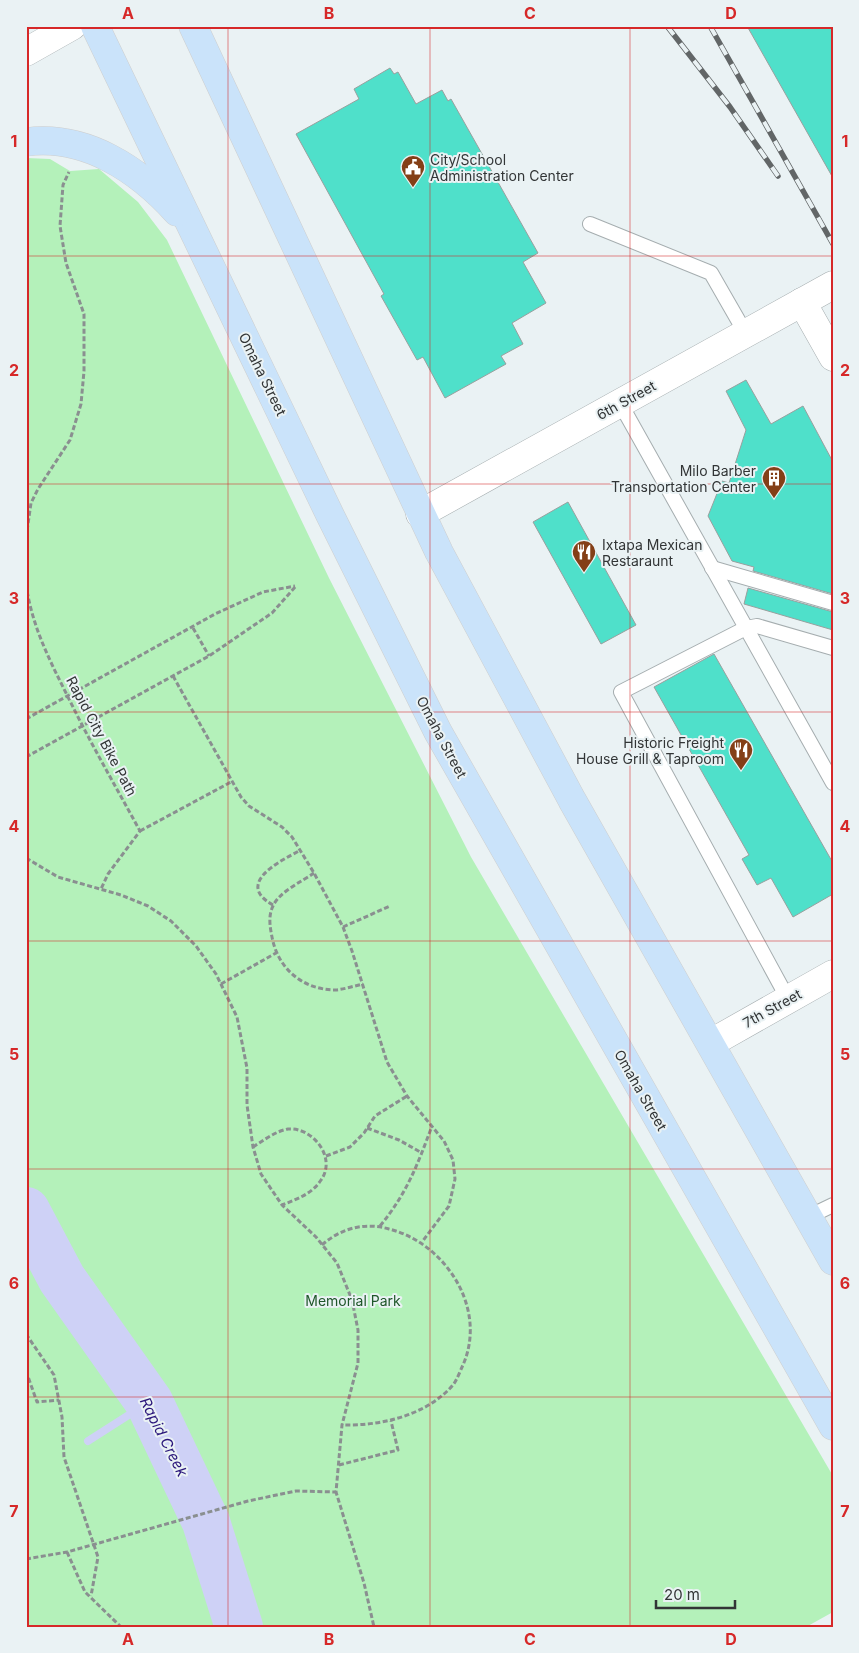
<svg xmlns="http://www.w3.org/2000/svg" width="859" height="1653" viewBox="0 0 859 1653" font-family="Inter,sans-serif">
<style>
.green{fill:#b4f1ba}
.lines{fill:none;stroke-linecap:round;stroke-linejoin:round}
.stream{stroke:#ced1f6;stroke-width:8}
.river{stroke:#ced1f6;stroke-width:48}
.building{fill:#4fe0ca;stroke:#98a09e}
.service-casing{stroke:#a5adaf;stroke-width:16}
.minor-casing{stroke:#a5adaf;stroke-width:29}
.secondary-casing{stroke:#a5adaf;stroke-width:29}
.primary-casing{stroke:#cecfcf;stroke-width:29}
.path{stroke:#8a8f90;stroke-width:3;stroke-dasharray:5 2.5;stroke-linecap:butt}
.service{stroke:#fff;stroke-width:14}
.minor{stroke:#fff;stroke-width:28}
.secondary{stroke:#fff;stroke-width:28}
.primary{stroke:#cae3fa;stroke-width:28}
.rail-casing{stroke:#626667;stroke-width:5.5}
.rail{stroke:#eaf2f4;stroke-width:4;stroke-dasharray:11;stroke-linecap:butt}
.grid{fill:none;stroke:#d62828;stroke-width:1;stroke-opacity:0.55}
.labels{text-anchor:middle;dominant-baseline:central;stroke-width:4;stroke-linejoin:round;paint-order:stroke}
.poi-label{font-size:14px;fill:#323536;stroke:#eaf2f4;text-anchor:start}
.street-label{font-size:14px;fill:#323536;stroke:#eaf2f4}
.park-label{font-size:14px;fill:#1f572a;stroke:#eaf2f4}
.water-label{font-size:15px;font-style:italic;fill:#2a167b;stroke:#eaf2f4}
.neatline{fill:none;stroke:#d62828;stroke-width:2}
.grid-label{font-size:16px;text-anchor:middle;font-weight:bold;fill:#d62828}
</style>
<rect width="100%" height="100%" fill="#eaf2f4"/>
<polygon class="green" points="26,158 50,159 70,171 99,169 138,202 167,240 329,578 471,857 833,1476 833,1612 806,1627 26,1627"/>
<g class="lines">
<polyline class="stream" points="88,1441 149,1402"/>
<polyline class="river" points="26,1211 62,1279 149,1402 206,1522 239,1627"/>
</g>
<g class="building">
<polygon points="747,26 833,26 833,178"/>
<polygon points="390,68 394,74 398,72 416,104 442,90 448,101 451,99 538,253 523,262 546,303 512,323 523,344 501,356 506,364 445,398 423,357 417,360 381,296 384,294 296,134 359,99 354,89"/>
<polygon points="746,380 771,424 803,406 833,462 833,594 753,571 754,567 732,561 708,516 722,481 729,483 746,430 726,391"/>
<polygon points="568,502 636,625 601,644 533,522"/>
<polygon points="748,588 833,612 833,630 744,604"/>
<polygon points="714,654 833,863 833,894 793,917 771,878 757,885 742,859 749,855 654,687"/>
</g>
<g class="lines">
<g class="service-casing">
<g id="service">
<polyline points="590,224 711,273 746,334"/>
<polyline points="620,403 833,783"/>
<polyline points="712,568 833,603"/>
<polyline points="788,999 621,692 746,628 757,626 833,648"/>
<polyline points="808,1217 833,1205"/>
</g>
</g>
<g class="minor-casing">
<g id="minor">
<polyline points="802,302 833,357"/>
<polyline points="420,514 833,285"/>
<polyline points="711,1043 833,974"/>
</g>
</g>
<g class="secondary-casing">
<polyline id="secondary" points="26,52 72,26"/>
</g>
<g class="primary-casing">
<g id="primary">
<polyline points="95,26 330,515 438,732 833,1426"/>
<polyline points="193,26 439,552 572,800 833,1261"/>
<path d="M 26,142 C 86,134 139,170 177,212"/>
</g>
</g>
<g class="path">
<polyline points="26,538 31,503 38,489 70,440 81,404 84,371 84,314 66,263 60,226 63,185 69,172"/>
<path d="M 26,584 C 32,627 50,661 69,699 C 91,744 116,787 140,831 L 108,874 L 101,889"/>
<polyline points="193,628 209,656"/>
<polyline points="173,676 241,797 249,806 282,827 292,837 314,873 343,927 352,951 387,1062 407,1096 444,1141 453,1160 455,1179 449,1206 422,1242"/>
<polyline points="26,719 215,614 263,592 295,586"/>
<polyline points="26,757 209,656 272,613 296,586"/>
<polyline points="140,831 231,782"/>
<polyline points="26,858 58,877 121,895 148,906 171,921 196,946 216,974 237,1017 247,1068 247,1105 253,1147 261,1174 282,1205 316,1237 337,1263 352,1300 358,1330 358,1363 342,1425 336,1492 364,1583 374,1627"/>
<path d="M 314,873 C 301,882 279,892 273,906 C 268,916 270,927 272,937 C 278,969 303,990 336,990 C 345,989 354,986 363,984"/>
<path d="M 273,905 C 235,884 278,862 299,851"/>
<polyline points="343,927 390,906"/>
<polyline points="221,984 276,953"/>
<polyline points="367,1128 399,1140 422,1153"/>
<path d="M 253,1147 C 264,1140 276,1131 288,1129 C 313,1127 337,1158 321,1180 C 312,1194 297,1199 282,1205"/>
<polyline points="326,1156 350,1147 364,1133 375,1116 407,1096"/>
<path d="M 380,1226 C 407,1193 417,1166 432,1126"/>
<path d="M 322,1245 C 341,1228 365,1222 389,1229 C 445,1243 488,1308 463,1365 C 460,1371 457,1380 453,1385 C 426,1416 380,1426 342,1425"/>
<polyline points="26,1334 54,1375 62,1417 64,1457 98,1557 91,1596"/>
<polyline points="26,1371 37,1402 59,1400"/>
<polyline points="339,1465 398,1450 391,1421"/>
<polyline points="67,1552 85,1592 121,1627"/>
<polyline points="26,1559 67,1552 248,1501 296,1491 336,1492"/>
</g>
<use href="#service" class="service"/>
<use href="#minor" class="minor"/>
<use href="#secondary" class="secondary"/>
<use href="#primary" class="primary"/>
<g class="rail-casing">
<g id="rail">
<polyline points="667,26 730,107 778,176"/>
<polyline points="710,26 833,244"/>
</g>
</g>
<use href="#rail" class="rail"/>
</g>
<path class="grid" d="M 228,26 L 228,1627M 430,26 L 430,1627M 630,26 L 630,1627M 26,256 L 833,256M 26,484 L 833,484M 26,712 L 833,712M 26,941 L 833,941M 26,1169 L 833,1169M 26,1397 L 833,1397"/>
<defs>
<g id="civic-pin" transform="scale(1.25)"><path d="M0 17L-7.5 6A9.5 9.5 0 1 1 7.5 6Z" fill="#843f17" stroke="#eaf2f4"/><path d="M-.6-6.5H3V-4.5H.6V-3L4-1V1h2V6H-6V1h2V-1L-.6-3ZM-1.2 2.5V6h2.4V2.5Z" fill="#fff"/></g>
<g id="building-pin" transform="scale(1.25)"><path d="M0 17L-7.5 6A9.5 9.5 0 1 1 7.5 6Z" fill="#843f17" stroke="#eaf2f4"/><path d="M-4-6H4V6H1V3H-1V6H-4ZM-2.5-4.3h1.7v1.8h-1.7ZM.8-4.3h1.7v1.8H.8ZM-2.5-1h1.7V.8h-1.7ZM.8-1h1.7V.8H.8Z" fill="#fff"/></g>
<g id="restaurant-pin" transform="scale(1.25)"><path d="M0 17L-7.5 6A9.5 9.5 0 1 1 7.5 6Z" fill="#843f17" stroke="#eaf2f4"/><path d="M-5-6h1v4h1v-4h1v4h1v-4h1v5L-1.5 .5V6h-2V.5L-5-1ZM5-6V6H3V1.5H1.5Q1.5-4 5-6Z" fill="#fff"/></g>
</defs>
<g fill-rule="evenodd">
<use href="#civic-pin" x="413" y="167"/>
<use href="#building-pin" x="774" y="478"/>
<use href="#restaurant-pin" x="584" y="552"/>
<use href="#restaurant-pin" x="741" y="750"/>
</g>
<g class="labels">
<g class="poi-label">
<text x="430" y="159">City/School<tspan x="430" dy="16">Administration Center</tspan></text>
<text x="756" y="470" text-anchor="end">Milo Barber<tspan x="756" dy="16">Transportation Center</tspan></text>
<text x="602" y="544">Ixtapa Mexican<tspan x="602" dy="16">Restaraunt</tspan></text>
<text x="724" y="742" text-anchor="end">Historic Freight<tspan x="724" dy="16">House Grill &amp; Taproom</tspan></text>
</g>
<g class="street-label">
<text transform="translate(263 374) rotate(64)">Omaha Street</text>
<text transform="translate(626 400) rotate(-29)">6th Street</text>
<text transform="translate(102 736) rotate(62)">Rapid City Bike Path</text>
<text transform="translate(442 737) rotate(62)">Omaha Street</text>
<text transform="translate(772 1008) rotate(-29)">7th Street</text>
<text transform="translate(641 1090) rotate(60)">Omaha Street</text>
</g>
<g class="park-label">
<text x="353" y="1300">Memorial Park</text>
</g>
<g class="water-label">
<text transform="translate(164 1437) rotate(63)">Rapid Creek</text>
</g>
</g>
<rect width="859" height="1653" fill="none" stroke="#eaf2f4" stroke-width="55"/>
<path d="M656 1600v8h79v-8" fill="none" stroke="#323536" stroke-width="2.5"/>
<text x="664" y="1600" font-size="15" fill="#323536" stroke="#eaf2f4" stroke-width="4" paint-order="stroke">20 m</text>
<rect x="28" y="28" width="804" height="1598" class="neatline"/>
<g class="grid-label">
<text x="128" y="19">A</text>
<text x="329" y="19">B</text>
<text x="530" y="19">C</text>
<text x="731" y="19">D</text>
<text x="14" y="147">1</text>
<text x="845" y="147">1</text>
<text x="14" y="376">2</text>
<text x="845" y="376">2</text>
<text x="14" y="604">3</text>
<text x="845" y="604">3</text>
<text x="14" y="832">4</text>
<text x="845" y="832">4</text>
<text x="14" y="1060">5</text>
<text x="845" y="1060">5</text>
<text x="14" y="1289">6</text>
<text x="845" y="1289">6</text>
<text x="14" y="1517">7</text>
<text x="845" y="1517">7</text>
<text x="128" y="1645">A</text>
<text x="329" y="1645">B</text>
<text x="530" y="1645">C</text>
<text x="731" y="1645">D</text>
</g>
</svg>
